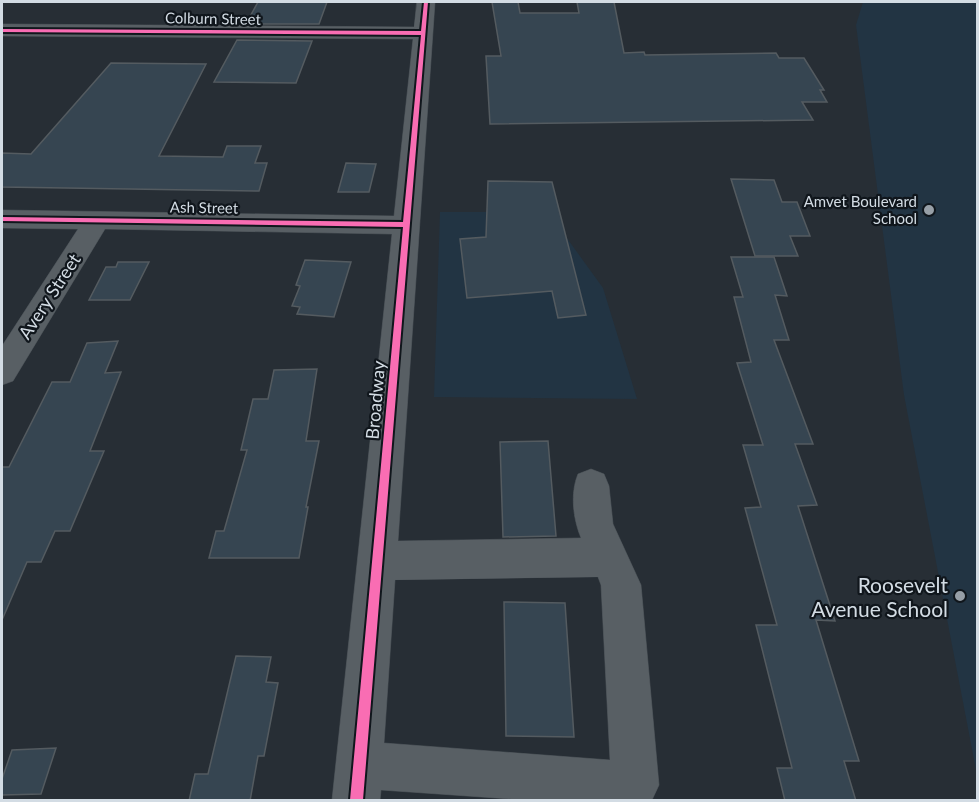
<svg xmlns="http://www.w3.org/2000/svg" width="979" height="802" viewBox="0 0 979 802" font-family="Lato,sans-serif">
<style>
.built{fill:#223443}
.building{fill:#364551;stroke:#545b60;stroke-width:1.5}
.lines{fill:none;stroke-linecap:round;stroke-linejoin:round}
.minor-casing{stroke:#434a50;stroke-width:1}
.minor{fill:#585f64;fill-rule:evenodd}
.cycleway-casing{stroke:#10161c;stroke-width:4}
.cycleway{fill:#f96db3;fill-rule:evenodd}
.poi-dot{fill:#979fa7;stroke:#10161c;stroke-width:2}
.labels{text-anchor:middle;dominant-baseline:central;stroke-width:4.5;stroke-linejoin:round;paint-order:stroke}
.far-street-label{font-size:15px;fill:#d3dce4;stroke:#10161c}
.far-poi-label{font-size:15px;fill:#d3dce4;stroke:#10161c;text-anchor:end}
.street-label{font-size:18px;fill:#d3dce4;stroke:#10161c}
.near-poi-label{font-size:21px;fill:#d3dce4;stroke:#10161c;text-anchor:end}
</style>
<rect width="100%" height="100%" fill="#272e35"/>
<g class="built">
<polygon points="863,2 977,2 977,775 904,395 856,25"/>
<polygon points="440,212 548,212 603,288 637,399 434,397"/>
</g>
<g class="building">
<polygon points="258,2 327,2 319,24 246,24"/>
<polygon points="492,2 518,2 520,13 579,13 577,2 614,2 624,53 644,52 645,55 776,53 779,58 804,58 824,90 820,90 827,102 802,102 813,120 490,124 486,56 501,56"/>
<polygon points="237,40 312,41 296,83 214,82"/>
<polygon points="111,63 206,64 159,156 223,157 227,146 261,146 255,163 267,163 259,191 2,187 2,153 31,154"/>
<polygon points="346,163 376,164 369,192 338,192"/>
<polygon points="731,179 774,180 782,202 797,202 810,236 790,236 798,256 755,256"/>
<polygon points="488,181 552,182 586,315 558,318 552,291 467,298 460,239 486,237"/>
<polygon points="731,257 774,257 787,296 775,295 789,340 774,340 813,444 795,444 817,505 798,506 835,621 816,620 859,761 844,761 856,801 785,801 777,768 792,768 756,625 777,625 745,508 761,507 743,445 763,445 737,363 751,362 734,297 743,297"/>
<polygon points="305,260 351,262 334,317 297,314 300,307 292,306 300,286 296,285"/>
<polygon points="118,262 149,262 130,300 89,300 106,267 116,267"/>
<polygon points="118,341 105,373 121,372 90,451 104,451 70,531 55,531 41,562 27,562 2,620 2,467 9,467 52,382 70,382 87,343"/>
<polygon points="317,369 306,441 319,441 306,507 308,507 299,558 209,558 216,531 224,531 247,450 241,450 253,399 268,399 274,370"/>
<polygon points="548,441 556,536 503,537 500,442"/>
<polygon points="504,602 565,603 574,737 506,736"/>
<polygon points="236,656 271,657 266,682 278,683 264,756 258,756 250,801 189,801 195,774 208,774"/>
<polygon points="56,748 41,794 2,795 2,779 12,750"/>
</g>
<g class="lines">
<g class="minor-casing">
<path id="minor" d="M 417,2 L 435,2 L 398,541 L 581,538 C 573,519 570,493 578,474 L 591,469 L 604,474 L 609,486 L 613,524 L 641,585 L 659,785 L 652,800 L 525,800 L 381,790 L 380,800 L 332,800 L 392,234 L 105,229 L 13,381 L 2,385 L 2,346 L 78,229 L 2,228 L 2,210 L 394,216 L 413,39 L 2,36 L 2,24 L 414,27 ZM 598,577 L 601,585 L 610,760 L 384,743 L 395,580 Z"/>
</g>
<use href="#minor" class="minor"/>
<g class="cycleway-casing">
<polygon id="cycleway" points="424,2 428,2 363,800 350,800 403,227 2,221 2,217 403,222 421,35 2,32 2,29 421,31"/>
</g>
<use href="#cycleway" class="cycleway"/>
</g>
<g class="poi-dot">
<circle cx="929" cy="210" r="6"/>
<circle cx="960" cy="596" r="6"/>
</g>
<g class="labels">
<g class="far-street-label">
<text transform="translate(213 18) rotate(1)">Colburn Street</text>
<text transform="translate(204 207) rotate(1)">Ash Street</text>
</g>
<g class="far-poi-label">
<text x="917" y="201">Amvet Boulevard<tspan x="917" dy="17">School</tspan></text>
</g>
<g class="street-label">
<text transform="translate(49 296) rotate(-57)">Avery Street</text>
<text transform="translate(375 400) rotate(-85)">Broadway</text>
</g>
<g class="near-poi-label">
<text x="948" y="584">Roosevelt<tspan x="948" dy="24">Avenue School</tspan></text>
</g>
</g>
<rect width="979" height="802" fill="none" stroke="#d3dce4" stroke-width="6"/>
</svg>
